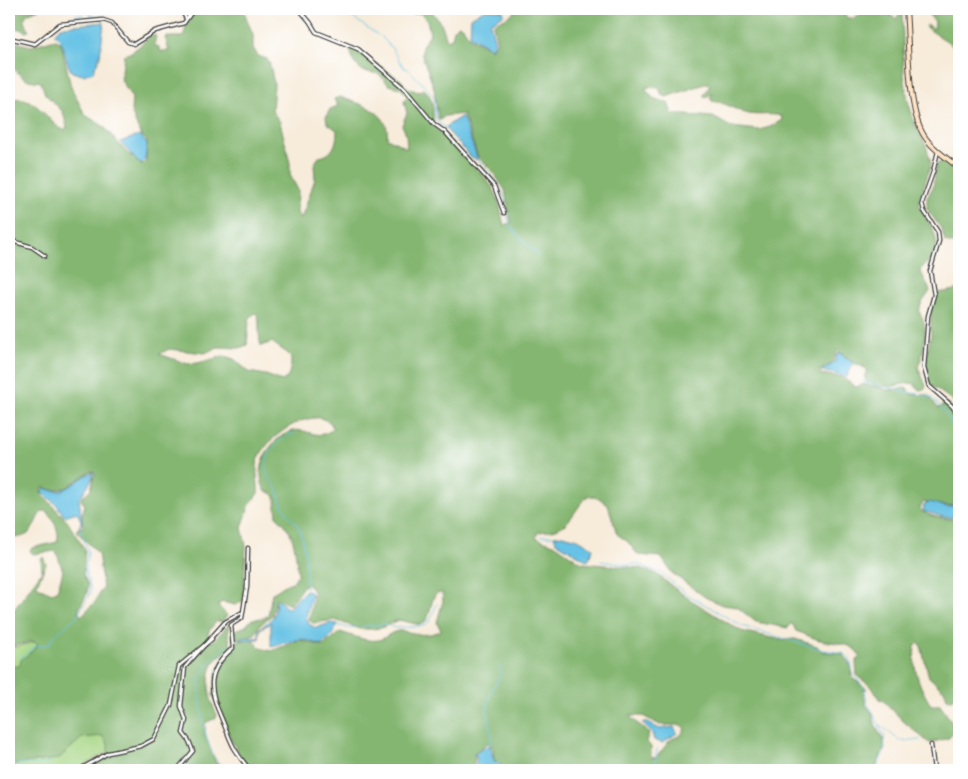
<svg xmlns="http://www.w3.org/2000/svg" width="968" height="779" viewBox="0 0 968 779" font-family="'IM FELL English',serif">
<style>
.green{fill:#a5d583;stroke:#607850}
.forest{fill:#84b671;stroke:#506946;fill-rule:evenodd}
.water{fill:#67c2e5;stroke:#426f80}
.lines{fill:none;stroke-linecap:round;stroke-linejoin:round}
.stream{stroke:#67c2e5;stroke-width:1}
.street-casing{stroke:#3d3b38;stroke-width:5}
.secondary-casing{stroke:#3d3b38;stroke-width:6}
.street{stroke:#fff;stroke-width:2.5}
.secondary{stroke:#ffe4c6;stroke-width:4}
</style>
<rect width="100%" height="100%" fill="#fff"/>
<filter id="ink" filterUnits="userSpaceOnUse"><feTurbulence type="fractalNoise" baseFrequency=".02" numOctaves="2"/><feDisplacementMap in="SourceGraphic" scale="10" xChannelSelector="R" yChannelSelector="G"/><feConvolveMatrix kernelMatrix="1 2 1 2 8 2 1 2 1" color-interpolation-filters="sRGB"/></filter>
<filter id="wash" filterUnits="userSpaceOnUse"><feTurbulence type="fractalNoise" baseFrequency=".0096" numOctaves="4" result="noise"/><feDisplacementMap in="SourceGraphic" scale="20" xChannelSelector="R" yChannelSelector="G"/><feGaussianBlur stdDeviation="1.12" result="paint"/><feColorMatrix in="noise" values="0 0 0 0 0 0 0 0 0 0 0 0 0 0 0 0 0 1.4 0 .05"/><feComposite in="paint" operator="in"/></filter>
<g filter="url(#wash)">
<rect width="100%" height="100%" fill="#f7ebd9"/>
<path class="green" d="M 44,640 L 87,702 L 111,750 L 76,770 L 9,770 L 9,648 C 22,647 31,641 44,640 Z"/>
<g class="forest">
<polygon points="9,9 39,9 27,14 24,19 29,31 25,32 22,29 9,28"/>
<path d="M 243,9 L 253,35 L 253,48 L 258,56 L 267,59 L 270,65 L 274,84 L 272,111 L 280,122 L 290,163 L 290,175 L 298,190 L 297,213 L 301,219 L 315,179 L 314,164 L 319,157 C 333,155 337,144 337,130 L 327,123 L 326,117 L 330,109 L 338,106 L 334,99 L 340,97 C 360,104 391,111 387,138 L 407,148 L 406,134 L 402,125 L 407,113 L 404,102 L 407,96 L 401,88 L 389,85 L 379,74 L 363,71 L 354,63 L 350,50 L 353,48 L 401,80 L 406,87 L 418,92 L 424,89 C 436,100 432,112 434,127 C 447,136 488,178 495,192 C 500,203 501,214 504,225 L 511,223 L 505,190 L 494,173 L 478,157 L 463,114 L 445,116 L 440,120 L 438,118 L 434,88 L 422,55 L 422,46 L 430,34 L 427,20 L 420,13 L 413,14 L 400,9 L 430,9 L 442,25 L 447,40 L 452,38 L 454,29 L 459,25 L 463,27 L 470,38 L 491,49 L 497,42 L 493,24 L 509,16 L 517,9 L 842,9 L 847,18 L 855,18 L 861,14 L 862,9 L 889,9 L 890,15 L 896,19 L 902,9 L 904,75 L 908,101 L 916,127 L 926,145 L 931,163 L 919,204 C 926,223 946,238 931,259 C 928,263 923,266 920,270 L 930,291 L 921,304 L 919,312 C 930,326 924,352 918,367 L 926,386 L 924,389 L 919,390 L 913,383 C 895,384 882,393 865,380 L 867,369 L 854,363 L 837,350 L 832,364 L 819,371 L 821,374 L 841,377 L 856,387 L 865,384 L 887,390 L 907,388 L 911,394 L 928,395 L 938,408 L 942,407 L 943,401 L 950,405 L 959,420 L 959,504 L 946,506 L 923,502 L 920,509 C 928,518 947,519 959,519 L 959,654 L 956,666 L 959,693 L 954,698 L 948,700 L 944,690 L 929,677 L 921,646 L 918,643 L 915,646 C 912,667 919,687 931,705 L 940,705 L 951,721 L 954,730 L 949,738 L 929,743 L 902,720 L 883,700 L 879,699 L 872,687 L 857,676 L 856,662 L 860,656 C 852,642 838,644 824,641 C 814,639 805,634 796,631 L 792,623 L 788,628 L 756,622 L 737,607 L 722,605 L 705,597 L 672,573 L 661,557 L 638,555 L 628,542 L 617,534 L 608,505 L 599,498 L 587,496 C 568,519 570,530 538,532 L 536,538 L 554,544 L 582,563 L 639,568 L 655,573 L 686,597 L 741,631 L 781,640 L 795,639 L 817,646 L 822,651 L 843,654 L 850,663 L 852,678 L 867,689 L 863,690 L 866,705 L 872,712 L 876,727 L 884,741 L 884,748 L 875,770 L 498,770 L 502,765 L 494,760 L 493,748 L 488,743 L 474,753 L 475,759 L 471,770 L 242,770 L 246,766 L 228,734 L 225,721 L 213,695 L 217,671 L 222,660 L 234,649 L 235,642 L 250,639 L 255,641 L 260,648 L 271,651 L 300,640 L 323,646 L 340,632 C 352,635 370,644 382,639 C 389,635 394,630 403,631 C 420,634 423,637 441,631 L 437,622 L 443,601 L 442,593 L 437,593 C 428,600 433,627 416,624 C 410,623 405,621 399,620 L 381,628 L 371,629 L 360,629 L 335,620 L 313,623 L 309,620 L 314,593 L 308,584 L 304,585 L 290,605 L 276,598 L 272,615 L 260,625 L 255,634 L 233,640 L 233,631 L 246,626 L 252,619 L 264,618 L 268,615 L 272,593 C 280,590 283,584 293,582 L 298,574 C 295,552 296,532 277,517 L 275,497 L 272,493 L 266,492 C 253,472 267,440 290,432 C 306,425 315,443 333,429 L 330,422 C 325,420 320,417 315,418 C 294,419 266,440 259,458 C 254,471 259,481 258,493 L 249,506 L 242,528 L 246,546 L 243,601 L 235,605 L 222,602 L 218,606 L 227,615 L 222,622 L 217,621 C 212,627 205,633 209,641 L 213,641 L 232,621 L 228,633 L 231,647 C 226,652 216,657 213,664 C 206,679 209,700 217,715 L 216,718 L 205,723 L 205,735 L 216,763 L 230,770 L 196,769 L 186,764 L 173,770 L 83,770 L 108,755 L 108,744 L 103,736 L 82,738 L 58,759 L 16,764 L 9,770 L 9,667 L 20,666 L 21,660 L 36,648 L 38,644 L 32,641 L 9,647 L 9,617 L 42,571 L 41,559 L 43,557 L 46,564 L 37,584 L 38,587 L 52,593 L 57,591 L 63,571 L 56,551 L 33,554 L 30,551 L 32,548 L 57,542 C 61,532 53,519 47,511 L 43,511 C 35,517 35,531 26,535 C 21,538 14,537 9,539 L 9,101 C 29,90 45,116 59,128 L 65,130 L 67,127 L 63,112 L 45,94 L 41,82 C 37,81 32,81 29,80 C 14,73 1,57 15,42 L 31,46 L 55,39 L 61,43 L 71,87 L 85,115 L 103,126 L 127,153 L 135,158 L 137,162 L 143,164 L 146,161 L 147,141 L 140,134 L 131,111 L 132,98 L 121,80 L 124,55 C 136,52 142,42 152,35 L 156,36 L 154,45 L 159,47 L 160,51 L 169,51 L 165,37 L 183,37 C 186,31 185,26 187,21 C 195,3 226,9 243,9 ZM 708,83 L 710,85 L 704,95 L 704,98 L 713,93 L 710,98 L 712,101 C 729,103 735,111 749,114 C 760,116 770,113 781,116 L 782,120 L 770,127 L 759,130 L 731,127 L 713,117 L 672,114 L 668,103 L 653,98 L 646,90 L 646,87 L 659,88 L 662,95 L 666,97 ZM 255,313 L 258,315 C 260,326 258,336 261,346 L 272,342 C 290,357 295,351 288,377 L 282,381 L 266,375 L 249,372 L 234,359 L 224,356 L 198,363 L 188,364 L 159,354 L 169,349 L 205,353 L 218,347 L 239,348 L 247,345 L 249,319 ZM 91,471 L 95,472 L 91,489 L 82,497 L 81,500 L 85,505 L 82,514 L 83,526 L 82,528 L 79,527 L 76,531 L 98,553 L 103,589 L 99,593 L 96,601 L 81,616 L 78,611 L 87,593 L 88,585 L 83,574 L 85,550 L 67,521 L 41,493 L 43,487 L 53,490 L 66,488 ZM 630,716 L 643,716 L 660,725 L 681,725 L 685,729 L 681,735 L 670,740 L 656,758 L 651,757 L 651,747 L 646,741 L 649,734 C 644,726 634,723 630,716 Z"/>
<polygon points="924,9 959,9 959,55 950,43 925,27 928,25 934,29 935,22"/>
<polygon points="944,160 959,172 958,245 945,242 942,230 927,209 927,198 933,187 936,165"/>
<polygon points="959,286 959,412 953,401 930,384 925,361 931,335 931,310 938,293 955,290"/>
</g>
<g class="water">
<polygon points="486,9 502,10 504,13 502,16 490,23 495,42 491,48 470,36 471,17"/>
<path d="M 104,22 L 100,56 L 93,72 L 83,75 L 72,72 C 64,62 65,38 54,34 L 60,27 L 65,26 Z"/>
<polygon points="462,116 478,160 471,157 446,129 447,126"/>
<polygon points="140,135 147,144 145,160 142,163 138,162 120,142"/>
<polygon points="838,352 853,363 846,378 841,375 821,371 834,363"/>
<path d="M 93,472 L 92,479 L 79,499 L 82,522 L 79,529 L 81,521 L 77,512 L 64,516 L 57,505 L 42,492 L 45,488 C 66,498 75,479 93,472 Z"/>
<polygon points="930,502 947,507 959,505 959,517 944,517 923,511 924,505"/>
<polygon points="563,535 578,539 593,548 588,561 556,542 554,536"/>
<path d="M 306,590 L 312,594 L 306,616 L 309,624 L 316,628 L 330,623 L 338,624 L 332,635 L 322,645 L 302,639 L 271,646 L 271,623 L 260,629 L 259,639 L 238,640 L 246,637 L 259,638 L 259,629 C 273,618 275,619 276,600 L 280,601 L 285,607 L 289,608 Z"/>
<polygon points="645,722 660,729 674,727 677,733 662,743 654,740 652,733 642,723"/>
<polygon points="490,745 494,761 501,764 500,768 474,770 477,759 475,753"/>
</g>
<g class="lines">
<g class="stream">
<polyline points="94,9 89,12 90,15 104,19"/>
<polyline points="91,14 97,9"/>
<polyline points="76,15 84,15"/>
<polyline points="340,15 349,15 378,35"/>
<polyline points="68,18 76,16"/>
<polyline points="381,36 391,47 404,68 408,69 434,96 436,118 440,125 447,128"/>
<polyline points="478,160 497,182 504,197 509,223 516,233 539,256"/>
<polyline points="863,382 931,397 944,411 959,436"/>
<path d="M 295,433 C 278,438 262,455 267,473 C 268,481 275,483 277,489 C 280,496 280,503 285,510 C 289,517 296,521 299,528 C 306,547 306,570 306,589"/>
<polyline points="541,536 553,536"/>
<polyline points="601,561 627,565 637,564 661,573 685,593 742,626 823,650 843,653 850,659 853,674 865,689 867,704 873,712 884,736 885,748 876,770"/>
<polyline points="337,625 348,628 384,624 396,628 422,626 429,622 437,604"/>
<path d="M 229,644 C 223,649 202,669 201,675 C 197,692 205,752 219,763 C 224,767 231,767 237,770"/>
<polyline points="20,658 36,646 50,644 53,637 78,615 90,593 90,586 85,571 88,551 80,528"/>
<polyline points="880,725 899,740 907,742 910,740 920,740"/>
<polyline points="489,746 492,737 487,708 492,690 500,676 500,666"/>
<polyline points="13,770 19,763 36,765 51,762"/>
<polyline points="654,770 657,749"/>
</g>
</g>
</g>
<g filter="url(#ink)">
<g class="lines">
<g class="street-casing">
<g id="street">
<polyline points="180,9 186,18"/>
<polyline points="299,9 310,22 316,32 358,49 405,89 434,124 445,132 494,186 504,213"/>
<polyline points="9,38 35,44 60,24 103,20 112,23 128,42 134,44 155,31 184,23 191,13 198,9"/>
<polyline points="938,151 933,172 922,203 924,211 938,232 939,241 930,271 934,295 928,316 924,368 929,386 952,406 959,416"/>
<polyline points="9,240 32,247 45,256"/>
<polyline points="931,745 934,770"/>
<polyline points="79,770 108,753 141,746 154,739 171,705 179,666 212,639"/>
<polyline points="177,770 193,751 189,741 183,733 186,720 181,706 185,667 225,622 241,613"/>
<path d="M 245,770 L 246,765 C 232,749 229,736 221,717 C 208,688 207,670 233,648 L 231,625 L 242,618 L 247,587 L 248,548"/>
</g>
</g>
<g class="secondary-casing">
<path id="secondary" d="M 906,9 C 909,42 907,107 923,134 C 931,148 947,158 959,168"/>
</g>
<use href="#street" class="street"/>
<use href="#secondary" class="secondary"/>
</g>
</g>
<rect width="968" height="779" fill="none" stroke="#fff" stroke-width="30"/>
</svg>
